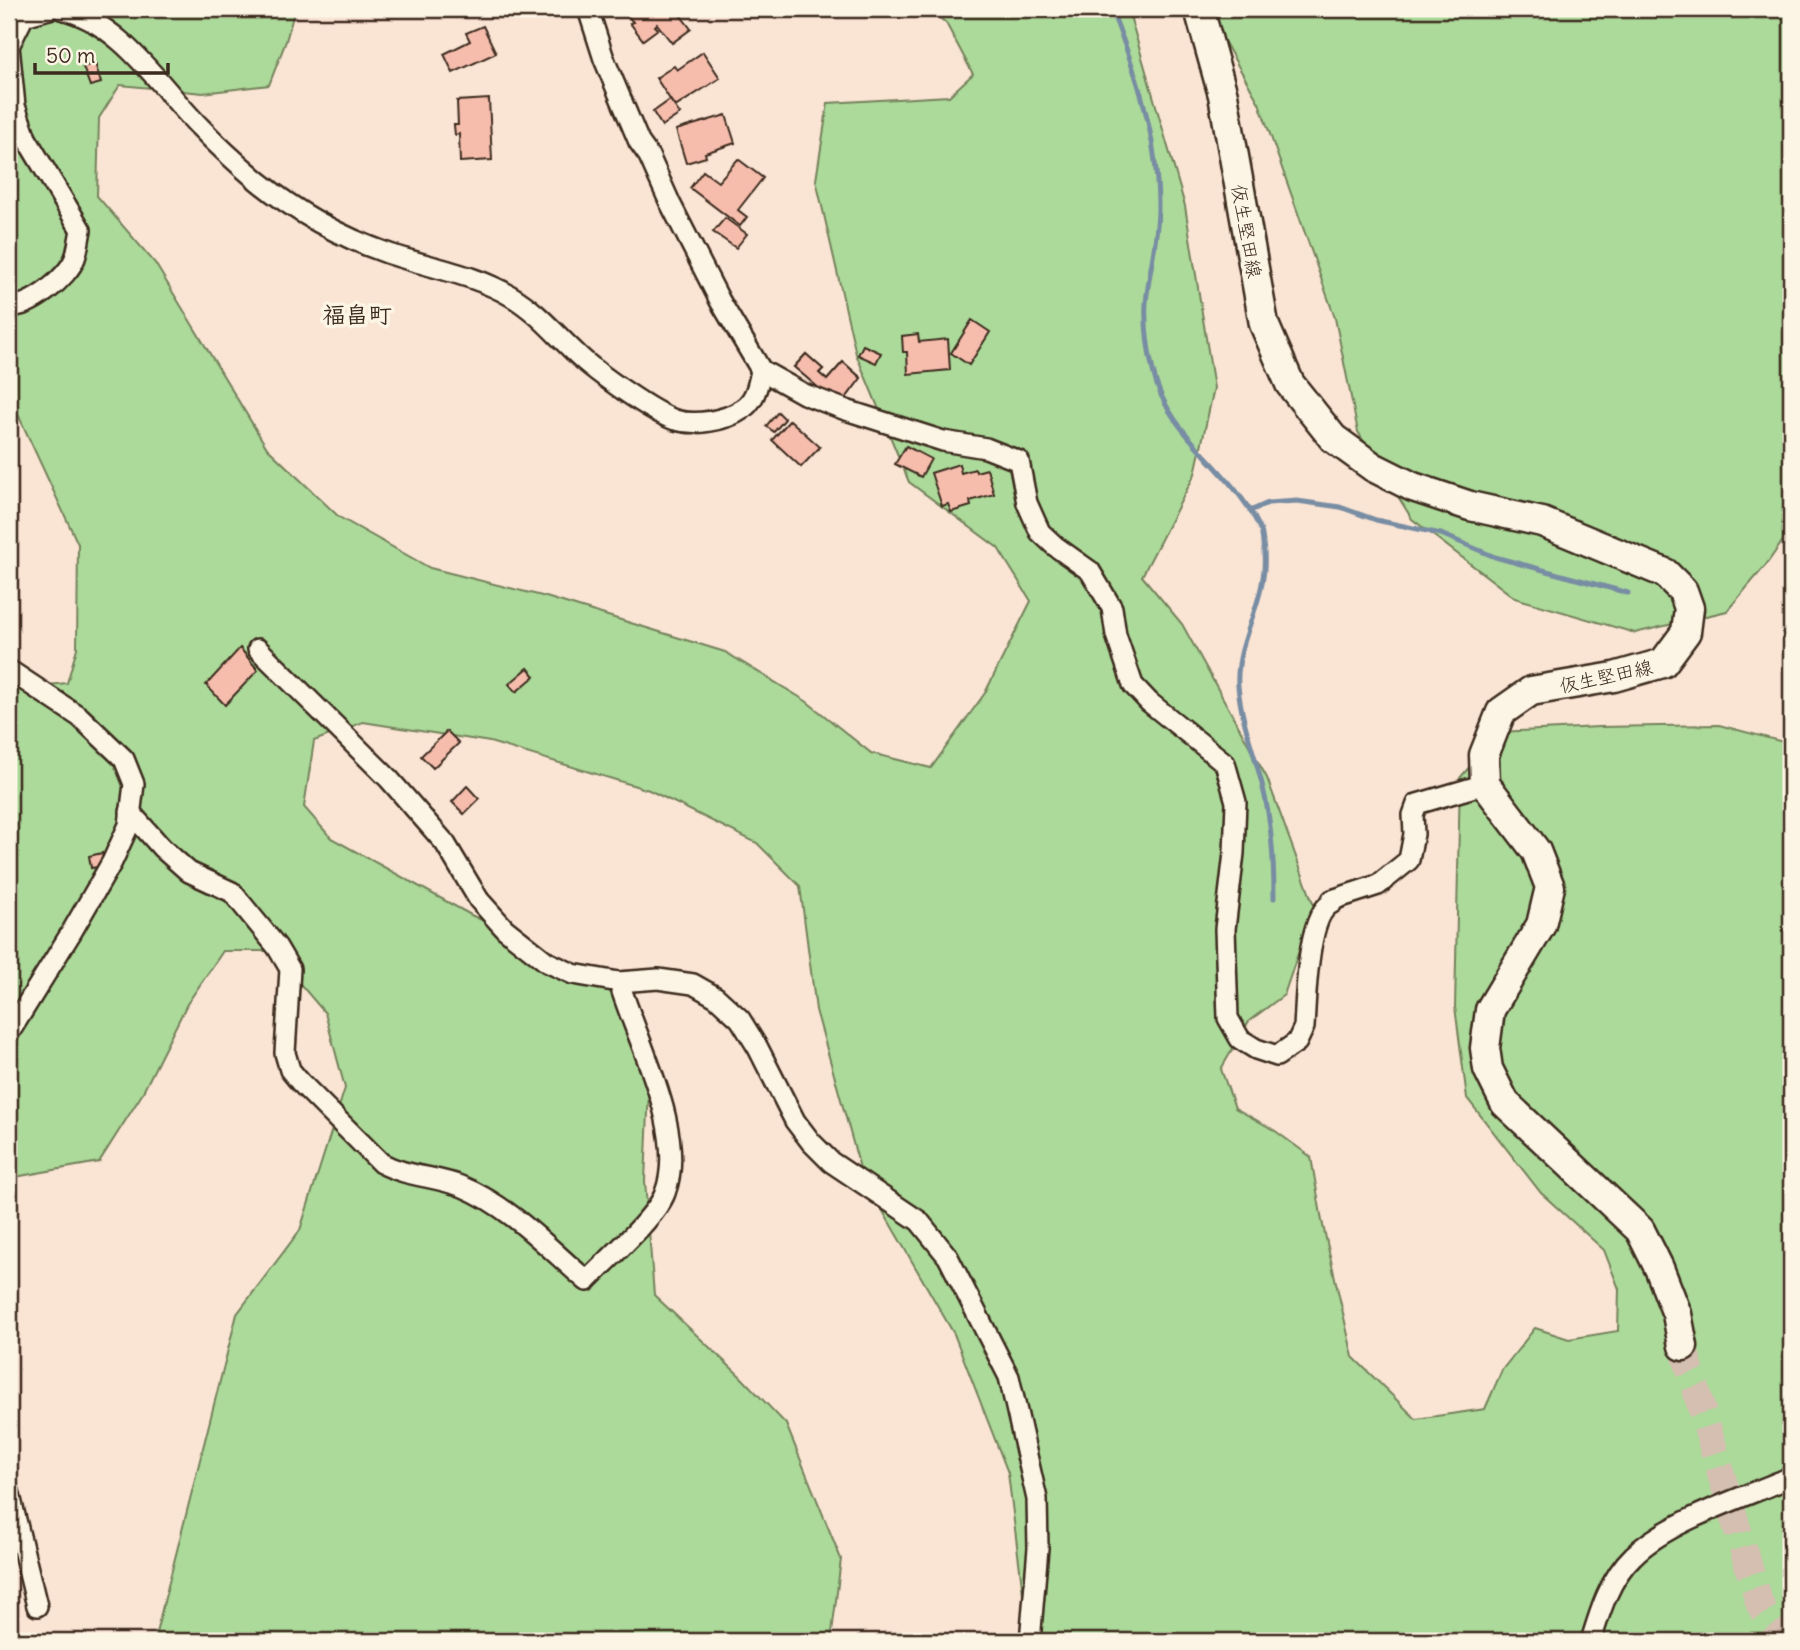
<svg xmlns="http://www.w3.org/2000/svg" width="1800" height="1650" viewBox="0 0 1800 1650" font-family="Delius,'Klee One',sans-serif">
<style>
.green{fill:#acda9a;stroke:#74825c;stroke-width:2}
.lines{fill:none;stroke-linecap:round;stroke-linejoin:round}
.stream{stroke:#788da3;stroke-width:5}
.building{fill:#f6bdad;stroke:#3b2a1e;stroke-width:2}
.secondary-tunnel{stroke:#d4bfb0;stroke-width:28;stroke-dasharray:28 14;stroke-linecap:butt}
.minor-casing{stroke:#3b2a1e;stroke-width:24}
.secondary-casing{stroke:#3b2a1e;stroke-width:33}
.minor{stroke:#fcf5e5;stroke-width:19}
.secondary{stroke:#fcf5e5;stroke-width:28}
.labels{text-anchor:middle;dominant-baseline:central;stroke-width:7;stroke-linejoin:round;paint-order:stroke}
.street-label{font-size:19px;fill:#3b2a1e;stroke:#fcf5e5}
.quarter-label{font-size:23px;font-weight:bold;fill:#3b2a1e;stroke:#fcf5e5}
</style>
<rect width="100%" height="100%" fill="#fae4d4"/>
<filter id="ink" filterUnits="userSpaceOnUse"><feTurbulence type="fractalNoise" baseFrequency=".0143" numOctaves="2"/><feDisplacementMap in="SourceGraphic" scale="14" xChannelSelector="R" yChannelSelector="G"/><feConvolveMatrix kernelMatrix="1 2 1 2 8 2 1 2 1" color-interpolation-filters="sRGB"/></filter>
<g filter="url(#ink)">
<g class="green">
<polygon points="9,9 295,9 286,41 269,85 203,93 120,85 99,118 97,196 155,263 267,448 339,517 430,568 546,597 725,652 806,701 871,753 931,768 985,693 1031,601 998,548 909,482 856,354 816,180 828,103 949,96 973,74 946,23 928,9 1128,9 1185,206 1214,388 1195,474 1142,576 1182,624 1267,778 1314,906 1284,995 1249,1021 1221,1069 1235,1108 1274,1130 1311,1157 1322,1221 1353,1357 1416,1419 1485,1409 1502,1370 1535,1328 1569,1339 1618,1331 1619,1289 1604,1250 1541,1193 1467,1098 1455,1007 1460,778 1499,732 1599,727 1719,725 1791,744 1791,1641 1026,1641 1028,1634 1008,1473 954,1334 862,1175 816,1010 800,886 757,843 649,790 490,742 363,722 314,741 304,807 331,838 471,915 614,982 650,1065 645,1181 654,1295 740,1376 786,1424 841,1559 831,1641 154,1641 237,1314 300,1230 345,1088 325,1013 272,951 223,951 187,1004 141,1096 99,1162 9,1178 9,674 29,687 67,683 77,648 78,544 9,395"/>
<polygon points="1206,9 1791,9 1791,529 1766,565 1727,611 1635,633 1515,598 1412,519 1358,432 1335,318 1259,103"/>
</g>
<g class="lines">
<g class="stream">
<path d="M 1111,9 C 1137,73 1158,138 1158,208 C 1158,239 1149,271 1146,303 C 1145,324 1148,350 1153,371 C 1167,437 1235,470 1261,531 C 1263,538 1263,545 1264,552 C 1268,602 1235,639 1238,686 C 1241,721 1255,754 1263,788 C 1272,824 1274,861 1274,898"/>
<polyline points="1250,511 1268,503 1297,501 1340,507 1376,520 1441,534 1495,557 1628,593"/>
</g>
</g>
<g class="building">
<polygon points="626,9 679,9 678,12 691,29 672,43 657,24 655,26 658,29 643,40 630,23 633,22 626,14 629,12"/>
<polygon points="483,26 496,53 453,73 444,54 470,41 466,33"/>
<polygon points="703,52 720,78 675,107 656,78 674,66 677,70"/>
<polygon points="95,63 101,83 90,86 83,67"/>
<polygon points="489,99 492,160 460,162 459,134 455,135 454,125 458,125 457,101"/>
<polygon points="670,100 680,114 662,126 653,112"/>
<polygon points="726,115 735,143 705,153 706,157 686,163 676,130"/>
<polygon points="738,159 763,178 738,210 747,217 740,226 690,188 703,171 718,182"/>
<polygon points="725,218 747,234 736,248 713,232"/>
<polygon points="972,320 990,332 969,365 951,353"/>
<polygon points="918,334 919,342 948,339 950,370 908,374 907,352 903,352 902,336"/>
<polygon points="863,345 881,353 876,363 858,355"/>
<polygon points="806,354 823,369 819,373 827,380 843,362 861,378 840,406 794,367"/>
<polygon points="806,354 823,369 819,373 827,380 843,362 861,378 840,406 794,367"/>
<polygon points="778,412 785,419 774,432 766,426"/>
<polygon points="790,420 820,447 801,467 772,440"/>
<polygon points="906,446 931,459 921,477 895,464"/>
<polygon points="959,464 961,473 975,469 976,472 987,469 994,494 970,501 971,506 951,512 948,504 942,506 931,473"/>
<polygon points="240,648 258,670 225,705 206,685"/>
<polygon points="528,668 535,676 516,692 509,684"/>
<polygon points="447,731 459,743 433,768 421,756"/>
<polygon points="467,786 479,799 464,814 452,802"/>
<polygon points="102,853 105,866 91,868 89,856"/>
</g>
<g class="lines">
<polyline class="secondary-tunnel" points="1683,1346 1760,1605 1783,1641"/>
<g class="minor-casing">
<g id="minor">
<path d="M 61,9 C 122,23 159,86 200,127 C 218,146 238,164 258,181 C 296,212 341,237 387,253 C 427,267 474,274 511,296 C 538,312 556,335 579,356 C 597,373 652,412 675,420 C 692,425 711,422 727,417 C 752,408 757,394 761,370"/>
<path d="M 588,9 L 604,59 L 639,142 L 649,156 L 670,203 L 720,301 L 761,370 L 804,394 L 846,410 L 943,441 L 986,448 L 1019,461 L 1027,503 L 1040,532 L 1055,546 L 1090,571 L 1112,608 L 1116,635 L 1133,685 L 1149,702 L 1225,763 L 1236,802 L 1234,853 L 1225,929 L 1228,1018 L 1240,1039 L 1256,1049 L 1277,1056 L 1297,1042 L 1304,1027 C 1306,1001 1306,915 1332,903 L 1332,900 L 1378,885 L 1409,860 L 1414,834 L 1413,815 L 1417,804 L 1485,784"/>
<path d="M 9,306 C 30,309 68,277 75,258 C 78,250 79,239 81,230 L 26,138 L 15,106 L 9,46 L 24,16 L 49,9"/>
<polyline points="258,649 389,779 445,843 479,900 505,929 547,962 573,974 619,982 658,979 693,984 716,997 740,1019 758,1048 795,1121 811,1142 831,1162 919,1221 948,1257 1009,1377 1037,1499 1038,1548 1030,1641"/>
<polyline points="9,670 80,717 124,759 134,784 129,825 112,862 71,933 9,1033"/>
<path d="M 130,812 L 162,848 L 189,872 L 232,892 L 277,947 L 290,969 L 285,1053 L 290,1070 L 300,1082 L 381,1163 C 407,1177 436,1176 463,1187 C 511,1207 548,1248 587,1281 C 606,1261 657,1216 665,1193 C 688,1133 636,1040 619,982"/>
<polyline points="9,1491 37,1606"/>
<path d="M 1591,1641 C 1600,1611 1610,1578 1633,1556 C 1668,1521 1745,1497 1791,1477"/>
</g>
</g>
<g class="secondary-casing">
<polyline id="secondary" points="1199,9 1223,95 1264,324 1290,384 1333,438 1373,467 1413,487 1470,506 1542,522 1665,573 1683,591 1689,608 1686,632 1663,663 1614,677 1531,691 1501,712 1484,755 1485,784 1536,851 1550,887 1541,925 1490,1010 1485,1048 1488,1069 1505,1103 1640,1230 1659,1268 1677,1314 1683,1346"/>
</g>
<use href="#minor" class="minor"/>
<use href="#secondary" class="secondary"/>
</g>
</g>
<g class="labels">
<g class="street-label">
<text transform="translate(1247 231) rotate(80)">仮生堅田線</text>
<text transform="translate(1606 676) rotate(-12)">仮生堅田線</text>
</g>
<g class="quarter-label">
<text x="357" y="314">福畠町</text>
</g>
</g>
<rect width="1800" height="1650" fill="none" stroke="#fcf5e5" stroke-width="35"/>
<rect x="18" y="18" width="1765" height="1615" fill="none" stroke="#3b2a1e" stroke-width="2.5" filter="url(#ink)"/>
<path d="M35 63v10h133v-10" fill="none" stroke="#3b2a1e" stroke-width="3.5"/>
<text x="46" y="63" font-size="21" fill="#3b2a1e" stroke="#fcf5e5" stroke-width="5" paint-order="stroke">50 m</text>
</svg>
